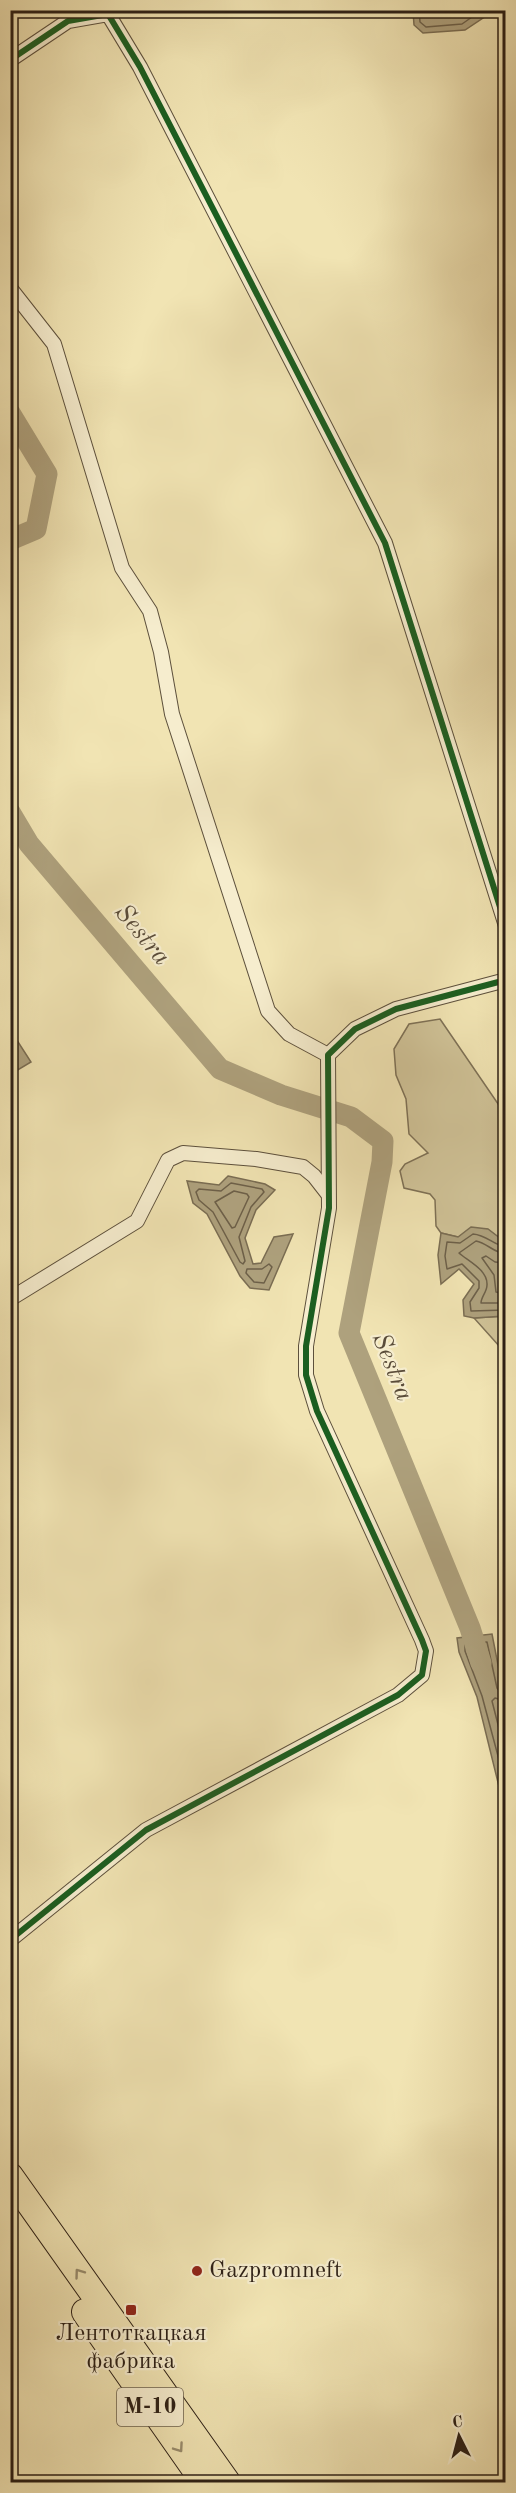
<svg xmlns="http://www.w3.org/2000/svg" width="516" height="2493" viewBox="0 0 516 2493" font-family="'Old Standard TT',serif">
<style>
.green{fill:#d0c398;stroke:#7e7156;stroke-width:1.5}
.water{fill:#aea17d;stroke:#7a6d53;stroke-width:1.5}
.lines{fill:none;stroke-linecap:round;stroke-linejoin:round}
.shore{stroke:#6d6049;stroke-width:1.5}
.river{stroke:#aea17d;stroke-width:21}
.street-casing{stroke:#5d503c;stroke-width:16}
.highway-casing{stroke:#2c1f15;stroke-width:28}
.street{stroke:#f6edce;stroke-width:14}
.highway{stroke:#f1e4b3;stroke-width:26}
.cycleway-casing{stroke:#f6edce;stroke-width:10}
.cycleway{stroke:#1b5e20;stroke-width:6}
.oneway{stroke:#988b6c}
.poi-dot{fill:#8f2418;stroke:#f6edce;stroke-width:2}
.labels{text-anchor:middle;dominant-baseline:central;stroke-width:4.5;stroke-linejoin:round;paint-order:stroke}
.shield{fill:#f6edce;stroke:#695d4c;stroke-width:1.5}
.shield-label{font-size:22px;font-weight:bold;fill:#2c1f15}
.poi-label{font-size:24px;fill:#2c1f15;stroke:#f6edce;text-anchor:start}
.water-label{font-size:26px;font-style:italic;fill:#5a4c39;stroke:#f6edce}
</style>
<rect width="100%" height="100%" fill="#f1e4b3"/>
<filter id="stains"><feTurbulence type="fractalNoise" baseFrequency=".00333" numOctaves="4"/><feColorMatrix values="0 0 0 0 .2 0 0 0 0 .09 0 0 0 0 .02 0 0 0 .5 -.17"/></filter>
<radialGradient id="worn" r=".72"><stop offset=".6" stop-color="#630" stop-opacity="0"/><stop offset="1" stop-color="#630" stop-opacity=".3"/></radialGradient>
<g class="green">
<polygon points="440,1019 505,1114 505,1242 487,1229 458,1237 441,1233 436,1226 435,1200 430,1194 404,1188 400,1171 405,1164 428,1153 409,1134 406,1099 396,1075 394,1049 409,1024"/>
<polygon points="505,1316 505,1347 500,1347 474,1318"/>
</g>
<g class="water">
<polygon points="486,10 489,14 465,30 423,33 414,25 413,11"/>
<polygon points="11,1031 31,1062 11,1074 10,1074"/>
<polygon points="228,1176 265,1184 275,1190 256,1210 245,1238 253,1264 261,1263 274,1237 293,1234 269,1290 250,1288 240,1276 207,1214 193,1203 187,1181 219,1185"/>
<polygon points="471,1227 488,1229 505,1242 505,1316 474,1318 464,1316 463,1300 474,1284 459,1269 441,1284 438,1255 441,1233 458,1237"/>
<polygon points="492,1634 505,1701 505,1811 477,1697 459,1652 457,1638"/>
</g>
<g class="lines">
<g class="shore">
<polyline points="419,10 420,22 426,27 462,24 482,10"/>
<polygon points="231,1183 262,1189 264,1192 251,1207 239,1237 245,1261 243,1264 240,1262 213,1212 199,1200 196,1192 199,1189 221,1191"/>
<polygon points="234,1191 247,1194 249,1197 235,1227 232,1228 215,1202"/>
<path d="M 506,1247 C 493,1245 487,1235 473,1234 L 460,1243 L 447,1242 L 445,1256 L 447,1269 L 462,1264 L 479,1281 L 479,1288 L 470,1302 L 471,1311 L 506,1310"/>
<path d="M 506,1254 C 494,1253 487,1243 476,1241 L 459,1253 C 468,1261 488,1270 487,1285 C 487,1292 481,1297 481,1303 L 506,1303"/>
<polyline points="506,1263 495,1262 486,1256 482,1258 494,1275 496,1292 506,1294"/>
<polygon points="269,1264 272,1267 264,1283 254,1282 246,1273 247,1269 262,1269"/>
<polyline points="506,1693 500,1692 497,1688 487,1642 465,1643 465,1651 482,1696 506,1786"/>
<polyline points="506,1701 495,1698 492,1701 506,1756"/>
</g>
<g class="river">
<polyline points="10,413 47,474 36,529 10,540"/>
<polyline points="10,812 29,844 220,1069 281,1095 351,1117 383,1141 382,1162 349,1333 470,1628 481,1663"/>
</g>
<g class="street-casing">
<g id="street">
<polyline points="10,60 68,21 108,14 140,67 385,543 506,926"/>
<polyline points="10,288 54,344 122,568 150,611 161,652 172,714 268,1011 289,1034 328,1055"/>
<polyline points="10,1299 137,1221 168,1160 183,1153 256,1159 303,1167 314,1176 328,1194"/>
<polyline points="10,1940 146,1830 398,1695 422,1675 426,1651 422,1640 317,1411 306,1375 306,1346 329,1208 328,1055 355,1029 396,1009 506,980"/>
</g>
</g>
<g class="highway-casing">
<g id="highway">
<polyline points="10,2176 227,2482"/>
<polyline points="85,2312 204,2482"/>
</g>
</g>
<use href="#street" class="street"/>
<use href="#highway" class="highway"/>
<g class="cycleway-casing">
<g id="cycleway">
<polyline points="10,60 68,21 108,14 140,67 385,543 506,926"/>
<polyline points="10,1940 146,1830 398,1695 422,1675 426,1651 422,1640 317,1411 306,1375 306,1346 329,1208 328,1055 355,1029 396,1009 506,980"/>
</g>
</g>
<use href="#cycleway" class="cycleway"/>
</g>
<defs><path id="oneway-chevron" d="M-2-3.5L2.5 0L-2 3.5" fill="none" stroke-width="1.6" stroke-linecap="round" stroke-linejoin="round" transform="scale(1.5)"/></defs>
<g class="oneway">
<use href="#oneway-chevron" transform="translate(79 2273) rotate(-126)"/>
<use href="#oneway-chevron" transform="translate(179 2448) rotate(55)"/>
</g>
<g class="poi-dot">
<circle cx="197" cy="2271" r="6"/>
<rect x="125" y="2304" width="12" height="12" rx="3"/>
</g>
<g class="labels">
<rect class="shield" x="117" y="2388" width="66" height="38" rx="4.5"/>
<g class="shield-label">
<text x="150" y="2407">М-10</text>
</g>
<g class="poi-label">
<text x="209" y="2271">Gazpromneft</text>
<text x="131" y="2334" text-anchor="middle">Лентоткацкая<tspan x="131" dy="28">фабрика</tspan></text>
</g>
<g class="water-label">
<text transform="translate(142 935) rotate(50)">Sestra</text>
<text transform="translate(392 1367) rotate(68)">Sestra</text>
</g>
</g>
<rect width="516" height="2493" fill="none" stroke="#f1e4b3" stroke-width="36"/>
<rect x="12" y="12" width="492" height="2469" fill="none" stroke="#2c1f15" stroke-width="3"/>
<rect x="18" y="18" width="480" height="2457" fill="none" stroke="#2c1f15" stroke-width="1.5"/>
<g transform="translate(459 2436) rotate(354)" stroke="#f6edce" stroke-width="4.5" paint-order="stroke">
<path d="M0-4.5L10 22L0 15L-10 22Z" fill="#2c1f15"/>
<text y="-9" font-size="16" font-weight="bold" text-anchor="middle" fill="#2c1f15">С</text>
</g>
<rect width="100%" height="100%" filter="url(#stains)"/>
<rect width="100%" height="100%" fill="url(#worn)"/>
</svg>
